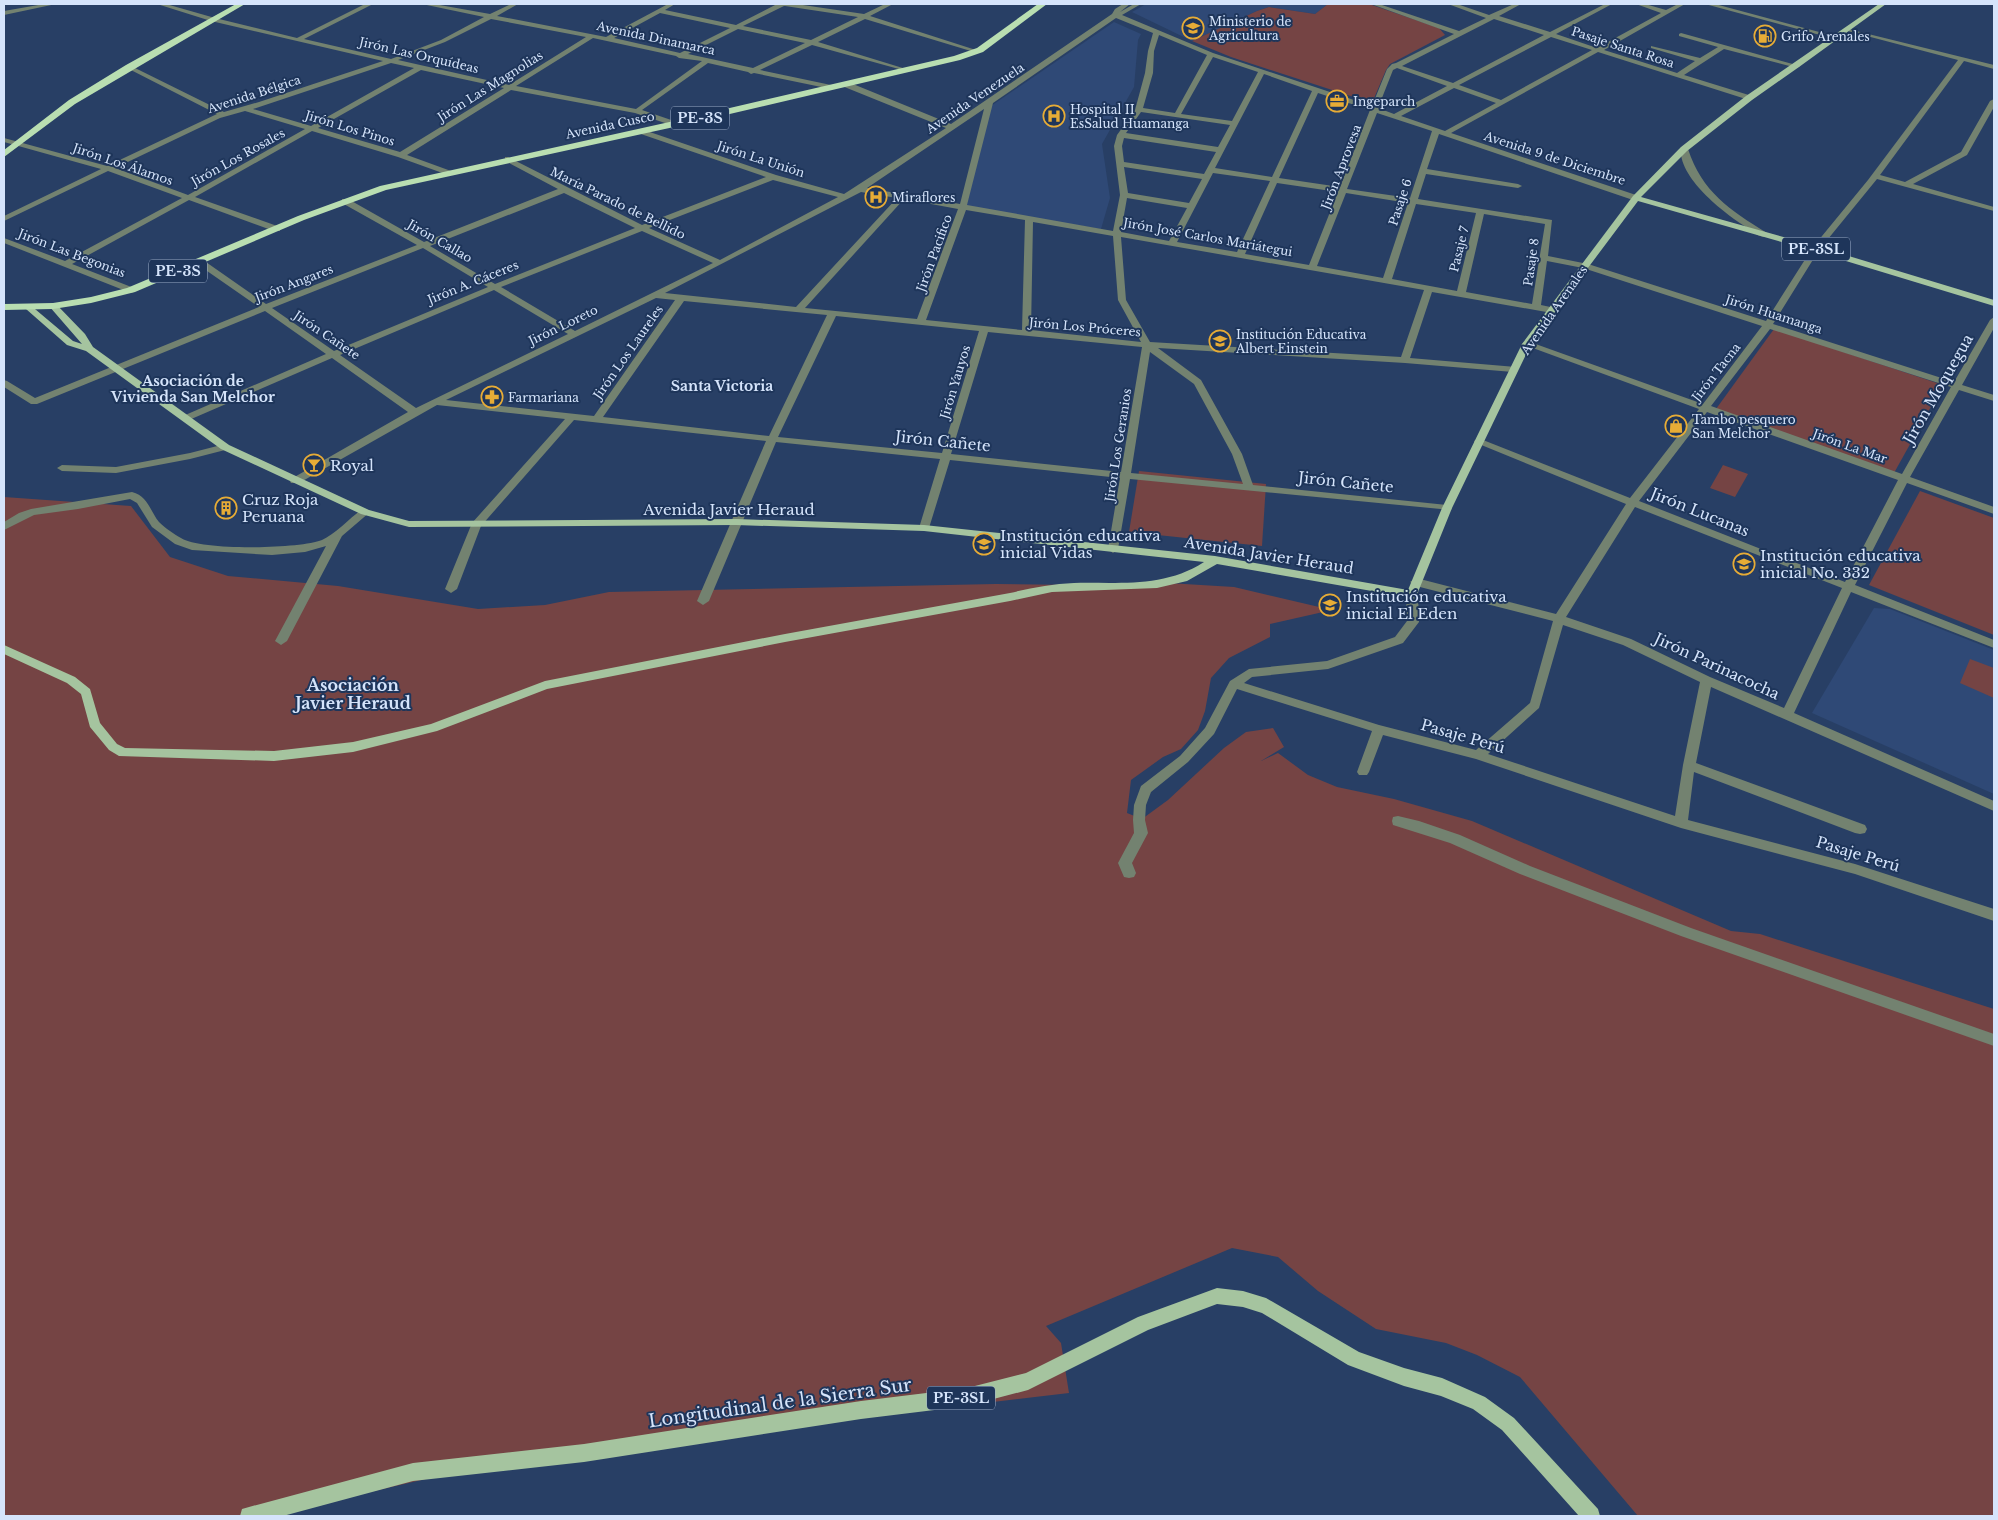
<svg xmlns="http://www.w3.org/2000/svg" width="1998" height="1520" viewBox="0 0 1998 1520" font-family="'Libre Baskerville',serif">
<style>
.built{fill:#2f4976}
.green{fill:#754444}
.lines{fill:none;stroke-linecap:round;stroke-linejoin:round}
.minor{fill:#738270;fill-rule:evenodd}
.major{fill:#a5c49f;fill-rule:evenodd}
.highway{fill:#b9deb1;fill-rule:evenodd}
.labels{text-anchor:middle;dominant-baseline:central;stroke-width:4;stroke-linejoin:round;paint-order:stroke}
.far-poi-label{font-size:12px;fill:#d5e4fb;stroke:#1e355a;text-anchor:start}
.far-street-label{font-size:12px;fill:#d5e4fb;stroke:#1e355a}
.shield{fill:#1e355a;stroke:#9eb0cb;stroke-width:1}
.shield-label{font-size:14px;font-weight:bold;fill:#d5e4fb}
.far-neighbourhood-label{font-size:14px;font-weight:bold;fill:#d5e4fb;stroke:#1e355a}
.street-label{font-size:15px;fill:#d5e4fb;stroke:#1e355a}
.poi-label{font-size:15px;fill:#d5e4fb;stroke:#1e355a;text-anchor:start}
.neighbourhood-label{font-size:16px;font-weight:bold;fill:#d5e4fb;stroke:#1e355a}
.near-street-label{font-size:18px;fill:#d5e4fb;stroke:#1e355a}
</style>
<rect width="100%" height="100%" fill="#283f65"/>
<g class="built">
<polygon points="1146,4 1328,4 1315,14 1269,7 1257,11 1192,41 1132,12"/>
<polygon points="1114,22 1141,34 1138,40 1134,87 1102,144 1110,198 1101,229 966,207 991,106"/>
<polygon points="1874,608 1890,609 1994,650 1994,794 1812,713"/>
</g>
<g class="green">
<polygon points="1328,4 1369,4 1439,28 1445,35 1390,64 1386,70 1372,103 1231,57 1192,41 1257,11 1269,7 1315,14"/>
<polygon points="1774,329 1943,385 1894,473 1716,409"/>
<polygon points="1723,465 1748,474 1735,497 1710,488"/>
<polygon points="1139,471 1266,484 1262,546 1129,532"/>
<polygon points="1920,491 1994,518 1994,635 1869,585"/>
<polygon points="4,497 131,506 170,557 228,576 338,586 478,609 545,605 609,592 996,584 1077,585 1168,583 1234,587 1332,610 1270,624 1270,637 1229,658 1211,678 1205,711 1198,730 1181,749 1163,757 1131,780 1127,813 1142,819 1168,800 1224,748 1246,732 1273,728 1284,747 1261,761 1278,753 1308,775 1337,787 1394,799 1472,821 1731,931 1760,934 1994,1009 1994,1516 1638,1516 1520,1377 1477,1355 1446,1343 1376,1329 1318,1291 1278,1257 1232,1248 1046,1326 1061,1343 1069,1393 512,1459 266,1516 4,1516"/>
<polygon points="1970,659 1994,668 1994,698 1960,683"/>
</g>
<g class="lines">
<g class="minor">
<polygon points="44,4 56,4 4,15 4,11"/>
<path d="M 157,4 L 166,4 L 215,18 L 297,38 L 365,4 L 373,4 L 304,39 L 391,59 L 441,40 L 484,17 L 422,4 L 434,4 L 490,14 L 511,4 L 518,4 L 497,16 L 606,37 L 668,4 L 675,4 L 665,10 L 736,25 L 777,4 L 796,4 L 864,14 L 885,4 L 893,4 L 870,16 L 979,51 L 974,52 L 865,19 L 818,42 L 906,69 L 906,71 L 812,45 L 760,70 L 831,85 L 831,89 L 754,73 L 751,74 L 748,72 L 708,63 L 642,110 L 677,122 L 678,124 L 674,126 L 635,113 L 511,90 L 407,155 L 451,171 L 452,173 L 448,175 L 398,157 L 312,131 L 195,197 L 280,227 L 280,231 L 274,231 L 189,200 L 72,264 L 134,288 L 134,292 L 131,293 L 4,243 L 4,238 L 65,261 L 182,198 L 108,171 L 4,221 L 4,216 L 101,169 L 4,142 L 4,138 L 107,166 L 217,114 L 127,68 L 127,66 L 131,66 L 224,112 L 259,102 L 383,61 L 211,21 ZM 784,6 L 785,6 L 858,17 L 811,40 L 743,26 ZM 660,13 L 730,28 L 680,53 L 614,38 ZM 491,19 L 586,37 L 509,85 L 398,60 L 445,42 ZM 738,29 L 805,43 L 753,68 L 688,54 ZM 593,38 L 676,56 L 679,58 L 702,61 L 636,109 L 516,86 ZM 391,63 L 414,68 L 311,126 L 253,109 ZM 421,70 L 504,88 L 400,152 L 318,128 ZM 245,111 L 305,129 L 188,195 L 115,168 L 220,118 Z"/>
<path d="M 1123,4 L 1130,4 L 1120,12 L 1134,4 L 1141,4 L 1122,15 L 1213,53 L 1372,106 L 1387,69 L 1392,64 L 1396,63 L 1454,34 L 1371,4 L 1379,4 L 1459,31 L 1486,18 L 1448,4 L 1457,4 L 1489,15 L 1514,4 L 1521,4 L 1499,16 L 1550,32 L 1605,4 L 1612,4 L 1556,34 L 1597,48 L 1661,13 L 1636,4 L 1645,4 L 1666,10 L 1678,4 L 1685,4 L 1604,50 L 1677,73 L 1695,61 L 1651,48 L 1651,46 L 1700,58 L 1718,47 L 1679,36 L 1679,34 L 1681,33 L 1800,66 L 1797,68 L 1724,49 L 1684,75 L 1752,96 L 1752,100 L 1749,100 L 1598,52 L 1451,133 L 1639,196 L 1639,200 L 1633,200 L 1439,134 L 1427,169 L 1518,184 L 1522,186 L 1518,188 L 1426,174 L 1418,199 L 1552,220 L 1548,256 L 1588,264 L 1766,321 L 1813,247 L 1868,180 L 1958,60 L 1844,30 L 1844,28 L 1994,65 L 1994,69 L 1964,61 L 1880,175 L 1905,182 L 1961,152 L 1990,101 L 1994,99 L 1994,107 L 1967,155 L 1913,184 L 1994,207 L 1994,211 L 1877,179 L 1819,250 L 1773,324 L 1954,382 L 1990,320 L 1994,317 L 1994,328 L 1962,385 L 1994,395 L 1994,401 L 1959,390 L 1910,477 L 1994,507 L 1994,514 L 1907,483 L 1855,585 L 1994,640 L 1994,648 L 1851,592 L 1794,713 L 1994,801 L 1994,811 L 1711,687 L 1696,763 L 1865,825 L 1867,829 L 1865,833 L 1860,834 L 1855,833 L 1694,772 L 1688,820 L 1855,864 L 1994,909 L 1994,921 L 1855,874 L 1681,828 L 1476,759 L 1383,735 L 1369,772 L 1367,775 L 1359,775 L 1357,772 L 1372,731 L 1237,689 L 1214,734 L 1188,762 L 1151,792 L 1146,805 L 1145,820 L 1148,833 L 1132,863 L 1136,873 L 1134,877 L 1129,878 L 1124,877 L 1118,863 L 1134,833 L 1133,820 L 1134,805 L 1141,786 L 1180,756 L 1205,728 L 1230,681 L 1249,669 L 1327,661 L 1395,637 L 1407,621 L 1406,594 L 1408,591 L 1416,591 L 1418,594 L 1419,622 L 1403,643 L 1328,669 L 1252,677 L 1244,683 L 1379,725 L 1476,750 L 1530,703 L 1553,621 L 1416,586 L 1410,582 L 1416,578 L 1556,614 L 1626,504 L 1474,442 L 1475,440 L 1483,440 L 1630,498 L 1699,409 L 1522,344 L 1524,342 L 1530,342 L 1703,404 L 1762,326 L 1583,268 L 1547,261 L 1541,305 L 1555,308 L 1555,312 L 1552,313 L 1432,292 L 1410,358 L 1516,367 L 1518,369 L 1513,372 L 1405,363 L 1158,348 L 1201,380 L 1242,454 L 1253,485 L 1447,505 L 1451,506 L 1452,508 L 1451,510 L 1130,479 L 1118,549 L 1113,553 L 1108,549 L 1120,478 L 950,460 L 929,528 L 924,531 L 919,528 L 940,459 L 776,442 L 709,601 L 703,605 L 697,601 L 766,441 L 574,420 L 481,526 L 457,589 L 451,593 L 445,589 L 472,523 L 565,419 L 437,405 L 299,483 L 291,483 L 290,481 L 291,479 L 408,412 L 332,358 L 189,420 L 183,420 L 183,416 L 326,354 L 265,311 L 37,404 L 31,404 L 4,387 L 4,380 L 7,381 L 35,398 L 259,307 L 197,264 L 197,260 L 203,260 L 266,304 L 417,245 L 342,203 L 342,199 L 348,199 L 424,242 L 558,189 L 505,161 L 505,157 L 508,157 L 642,225 L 766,177 L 638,133 L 638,129 L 641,129 L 776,175 L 844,194 L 946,128 L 842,86 L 842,82 L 848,82 L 951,124 L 1112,14 L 1115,9 ZM 1116,18 L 1153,33 L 1148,51 L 1145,73 L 1135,110 L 1117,135 L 1114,146 L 1120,195 L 1113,231 L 967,205 L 993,103 ZM 1494,19 L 1544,35 L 1453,83 L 1402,66 ZM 1159,35 L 1207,55 L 1175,113 L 1143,108 L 1153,73 L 1154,51 ZM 1551,37 L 1592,50 L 1501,100 L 1459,85 ZM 1213,57 L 1258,72 L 1232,121 L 1181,114 ZM 1397,68 L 1447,86 L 1394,114 L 1378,108 L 1393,70 ZM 1264,74 L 1312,91 L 1272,177 L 1215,168 ZM 1454,88 L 1496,103 L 1445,131 L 1401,116 ZM 1318,93 L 1370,110 L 1340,187 L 1279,178 ZM 984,109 L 960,204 L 867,188 ZM 1141,112 L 1230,125 L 1218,147 L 1126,133 ZM 1377,113 L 1432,131 L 1410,198 L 1347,189 ZM 1124,138 L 1216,152 L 1204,174 L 1124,162 L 1122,146 ZM 1124,167 L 1202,179 L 1189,203 L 1128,193 ZM 1213,173 L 1270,181 L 1237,252 L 1177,242 ZM 773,180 L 838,197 L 720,260 L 649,228 ZM 1277,183 L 1338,192 L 1309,265 L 1245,254 ZM 861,192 L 897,198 L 796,307 L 665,293 ZM 564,193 L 635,228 L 495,284 L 430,246 ZM 1346,193 L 1408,203 L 1383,278 L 1317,266 ZM 1127,198 L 1187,208 L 1169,241 L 1121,232 ZM 904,199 L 958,209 L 917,319 L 805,308 ZM 1416,204 L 1476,213 L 1457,291 L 1392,279 ZM 966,210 L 1025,220 L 1022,330 L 926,320 ZM 1484,214 L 1545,224 L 1532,304 L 1466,292 ZM 1033,222 L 1113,236 L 1118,300 L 1141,342 L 1031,330 ZM 642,231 L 713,263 L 575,331 L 501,287 ZM 1121,237 L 1424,290 L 1401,357 L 1150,342 L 1126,300 ZM 423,248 L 488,287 L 334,351 L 272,308 ZM 494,290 L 568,334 L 416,408 L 340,355 ZM 656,298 L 675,300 L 594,416 L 446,400 ZM 684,301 L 827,315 L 769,436 L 603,417 ZM 836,316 L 979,331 L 942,453 L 778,437 ZM 1770,329 L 1951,387 L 1902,474 L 1711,406 ZM 988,332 L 1142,347 L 1121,472 L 951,454 ZM 1150,352 L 1194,384 L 1232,454 L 1243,484 L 1131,473 ZM 1707,412 L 1898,480 L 1845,582 L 1639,501 ZM 1635,507 L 1842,588 L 1784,708 L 1710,677 L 1631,639 L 1566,617 ZM 1563,625 L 1623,645 L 1700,682 L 1683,765 L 1675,816 L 1488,754 L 1539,708 Z"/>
<polygon points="1705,4 1715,4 1838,37 1835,39"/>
<path d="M 1681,147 L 1688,149 C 1702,192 1730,210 1767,233 L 1767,237 C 1759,238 1752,231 1746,227 C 1724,213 1677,177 1681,147 Z"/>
<polygon points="225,444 229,445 229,449 190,459 116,473 62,471 57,468 62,465 116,467 190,453"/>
<path d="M 132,492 C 148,496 150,511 159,522 C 165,528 174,534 181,538 C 201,551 299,549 322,540 C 334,535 350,518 361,510 L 369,510 L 370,512 L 342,536 L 287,641 L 281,645 L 275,641 L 326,546 L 305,552 L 272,555 L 192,550 L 175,544 L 152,527 L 137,503 L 130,499 L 78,509 L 34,515 L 4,530 L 4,522 L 19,513 L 31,509 Z"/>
<polygon points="1398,816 1419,821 1460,835 1530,866 1691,928 1994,1034 1994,1046 1681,936 1520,874 1450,843 1393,825 1392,821 1393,817"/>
</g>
<g class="major">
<path d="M 1879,4 L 1886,4 L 1799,67 L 1752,100 L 1687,151 L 1641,197 L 1819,247 L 1994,300 L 1994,306 L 1813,251 L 1638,201 L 1531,344 L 1452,508 L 1416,597 L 1412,598 L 1217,564 L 1187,581 L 1157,588 L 1052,592 L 1010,601 L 785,642 L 547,689 L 437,731 L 353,752 L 274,761 L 119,756 L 109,750 L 90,727 L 81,694 L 67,683 L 4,654 L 4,645 L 75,677 L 90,689 L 100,723 L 117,744 L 125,748 L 274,751 L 353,742 L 431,724 L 545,681 L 785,634 L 1010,593 C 1031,588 1052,584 1074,583 C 1119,582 1164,588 1204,562 L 924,531 L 736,525 L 409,527 L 361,514 L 221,449 L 86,351 L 67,345 L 26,309 L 26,305 L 29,304 L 73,341 L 82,344 L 49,306 L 53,303 L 56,304 L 85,334 L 93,347 L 229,445 L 369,510 L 409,521 L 736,519 L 924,525 L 1215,556 L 1408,590 L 1442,508 L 1522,344 L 1633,196 L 1681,147 L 1746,96 Z"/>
<polygon points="1217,1288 1243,1291 1266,1298 1359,1352 1404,1368 1442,1378 1485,1397 1514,1418 1598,1509 1600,1516 1579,1516 1502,1430 1473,1409 1441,1396 1404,1386 1348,1365 1262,1313 1243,1307 1217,1304 1148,1330 1028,1390 967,1406 861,1419 584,1462 413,1481 283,1516 240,1516 242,1509 249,1507 413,1463 584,1444 861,1401 967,1388 1026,1373 1138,1317"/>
</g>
<g class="highway">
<polygon points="236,4 245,4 75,104 4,157 4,150 69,100 126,65"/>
<polygon points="1038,4 1047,4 983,52 960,60 674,127 386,190 304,220 135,292 91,303 53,309 4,310 4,304 53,303 91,297 127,288 298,216 380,186 674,121 954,56 977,48"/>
</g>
</g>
<defs>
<g id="school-ring" transform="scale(1.125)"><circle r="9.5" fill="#1e355a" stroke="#e7ac36" stroke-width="1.5"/><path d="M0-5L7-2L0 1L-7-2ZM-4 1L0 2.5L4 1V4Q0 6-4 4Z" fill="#e7ac36"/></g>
<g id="fuel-ring" transform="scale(1.125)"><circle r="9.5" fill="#1e355a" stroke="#e7ac36" stroke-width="1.5"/><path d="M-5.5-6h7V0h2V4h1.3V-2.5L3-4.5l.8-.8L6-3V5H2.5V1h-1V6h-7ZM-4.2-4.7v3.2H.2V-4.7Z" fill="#e7ac36"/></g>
<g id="office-ring" transform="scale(1.125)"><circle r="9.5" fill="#1e355a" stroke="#e7ac36" stroke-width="1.5"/><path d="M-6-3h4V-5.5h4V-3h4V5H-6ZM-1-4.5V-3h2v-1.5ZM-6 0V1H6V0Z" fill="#e7ac36"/></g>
<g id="hospital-ring" transform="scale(1.125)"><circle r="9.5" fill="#1e355a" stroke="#e7ac36" stroke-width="1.5"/><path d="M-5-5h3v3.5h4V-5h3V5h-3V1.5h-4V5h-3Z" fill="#e7ac36"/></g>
<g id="pharmacy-ring" transform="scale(1.125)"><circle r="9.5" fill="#1e355a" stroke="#e7ac36" stroke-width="1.5"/><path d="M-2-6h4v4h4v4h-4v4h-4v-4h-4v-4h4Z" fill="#e7ac36"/></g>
<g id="shop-ring" transform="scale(1.125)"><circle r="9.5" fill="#1e355a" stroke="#e7ac36" stroke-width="1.5"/><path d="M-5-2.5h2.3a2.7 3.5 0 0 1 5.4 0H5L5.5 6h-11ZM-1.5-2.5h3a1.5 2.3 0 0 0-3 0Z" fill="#e7ac36"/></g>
<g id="bar-ring" transform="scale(1.125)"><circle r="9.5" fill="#1e355a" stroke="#e7ac36" stroke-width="1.5"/><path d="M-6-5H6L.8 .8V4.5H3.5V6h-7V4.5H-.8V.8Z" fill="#e7ac36"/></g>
<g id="building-ring" transform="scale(1.125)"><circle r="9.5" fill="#1e355a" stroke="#e7ac36" stroke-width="1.5"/><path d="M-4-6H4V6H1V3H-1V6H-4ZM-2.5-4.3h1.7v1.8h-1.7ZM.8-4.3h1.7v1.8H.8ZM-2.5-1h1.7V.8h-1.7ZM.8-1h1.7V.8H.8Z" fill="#e7ac36"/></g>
</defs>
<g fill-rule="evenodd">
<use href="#school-ring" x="1193" y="28"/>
<use href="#fuel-ring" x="1765" y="36"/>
<use href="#office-ring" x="1337" y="101"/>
<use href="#hospital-ring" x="1054" y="116"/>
<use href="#hospital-ring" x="876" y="197"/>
<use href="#school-ring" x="1220" y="341"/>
<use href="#pharmacy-ring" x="492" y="397"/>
<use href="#shop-ring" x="1676" y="426"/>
<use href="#bar-ring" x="314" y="465"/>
<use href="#building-ring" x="226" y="508"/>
<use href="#school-ring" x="984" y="544"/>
<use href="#school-ring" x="1744" y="564"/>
<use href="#school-ring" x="1330" y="605"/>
</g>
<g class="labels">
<g class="far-poi-label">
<text x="1209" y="21">Ministerio de<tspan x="1209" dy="14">Agricultura</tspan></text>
<text x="1781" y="36">Grifo Arenales</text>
<text x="1353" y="101">Ingeparch</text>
<text x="1070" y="109">Hospital II<tspan x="1070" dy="14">EsSalud Huamanga</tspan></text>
<text x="892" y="197">Miraflores</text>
<text x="1236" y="334">Institución Educativa<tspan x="1236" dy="14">Albert Einstein</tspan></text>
<text x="508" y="397">Farmariana</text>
<text x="1692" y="419">Tambo pesquero<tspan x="1692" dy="14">San Melchor</tspan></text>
</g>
<g class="far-street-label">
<text transform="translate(656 38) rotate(12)">Avenida Dinamarca</text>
<text transform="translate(1623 47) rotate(18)">Pasaje Santa Rosa</text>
<text transform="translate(419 55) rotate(13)">Jirón Las Orquídeas</text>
<text transform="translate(490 86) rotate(-32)">Jirón Las Magnolias</text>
<text transform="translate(254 94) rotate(-18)">Avenida Bélgica</text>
<text transform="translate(975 98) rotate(-34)">Avenida Venezuela</text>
<text transform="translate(610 125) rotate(-12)">Avenida Cusco</text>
<text transform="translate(350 128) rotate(17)">Jirón Los Pinos</text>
<text transform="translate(238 157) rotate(-29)">Jirón Los Rosales</text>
<text transform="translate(1555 158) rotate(18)">Avenida 9 de Diciembre</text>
<text transform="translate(761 159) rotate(18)">Jirón La Unión</text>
<text transform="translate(123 164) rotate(19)">Jirón Los Álamos</text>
<text transform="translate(1341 167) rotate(-69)">Jirón Aprovesa</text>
<text transform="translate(1400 202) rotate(-72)">Pasaje 6</text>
<text transform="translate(618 203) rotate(26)">María Parado de Bellido</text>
<text transform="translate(1208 237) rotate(10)">Jirón José Carlos Mariátegui</text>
<text transform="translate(440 241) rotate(30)">Jirón Callao</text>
<text transform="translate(1459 249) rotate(-76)">Pasaje 7</text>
<text transform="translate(72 253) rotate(21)">Jirón Las Begonias</text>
<text transform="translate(934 253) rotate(-70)">Jirón Pacifico</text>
<text transform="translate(1531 262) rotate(-82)">Pasaje 8</text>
<text transform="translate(473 282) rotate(-22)">Jirón A. Cáceres</text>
<text transform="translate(294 283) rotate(-21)">Jirón Angares</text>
<text transform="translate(1554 310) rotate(-55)">Avenida Arenales</text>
<text transform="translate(1774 314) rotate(18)">Jirón Huamanga</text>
<text transform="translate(563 325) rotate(-26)">Jirón Loreto</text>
<text transform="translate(1085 327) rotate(5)">Jirón Los Próceres</text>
<text transform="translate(327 335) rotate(34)">Jirón Cañete</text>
<text transform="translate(628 352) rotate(-55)">Jirón Los Laureles</text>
<text transform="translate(1716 372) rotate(-52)">Jirón Tacna</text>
<text transform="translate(955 382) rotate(-73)">Jirón Yauyos</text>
<text transform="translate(1118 445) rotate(-81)">Jirón Los Geranios</text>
<text transform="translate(1850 446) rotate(20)">Jirón La Mar</text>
</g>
<g class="shield">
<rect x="671" y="106.5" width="58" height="23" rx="4"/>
<rect x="1782" y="237.5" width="68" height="23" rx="4"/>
<rect x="149" y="259.5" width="58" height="23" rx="4"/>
<rect x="927" y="1386.5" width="68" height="23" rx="4"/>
</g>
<g class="shield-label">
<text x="700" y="118">PE-3S</text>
<text x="1816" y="249">PE-3SL</text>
<text x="178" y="271">PE-3S</text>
<text x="961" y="1398">PE-3SL</text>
</g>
<g class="far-neighbourhood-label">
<text x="193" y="381">Asociación de<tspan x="193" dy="16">Vivienda San Melchor</tspan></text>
<text x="722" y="386">Santa Victoria</text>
</g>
<g class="street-label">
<text transform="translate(1938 389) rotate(-60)">Jirón Moquegua</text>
<text transform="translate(943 441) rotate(6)">Jirón Cañete</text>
<text transform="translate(1346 482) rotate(6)">Jirón Cañete</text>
<text x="729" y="509">Avenida Javier Heraud</text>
<text transform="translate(1700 512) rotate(22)">Jirón Lucanas</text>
<text transform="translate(1269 555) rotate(9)">Avenida Javier Heraud</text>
<text transform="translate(1717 666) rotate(25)">Jirón Parinacocha</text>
<text transform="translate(1463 736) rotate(16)">Pasaje Perú</text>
<text transform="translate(1858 854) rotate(17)">Pasaje Perú</text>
</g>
<g class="poi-label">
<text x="330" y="465">Royal</text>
<text x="242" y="499">Cruz Roja<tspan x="242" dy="17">Peruana</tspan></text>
<text x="1000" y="535">Institución educativa<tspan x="1000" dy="17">inicial Vidas</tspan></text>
<text x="1760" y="555">Institución educativa<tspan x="1760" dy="17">inicial No. 332</tspan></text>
<text x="1346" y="596">Institución educativa<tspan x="1346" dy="17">inicial El Eden</tspan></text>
</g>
<g class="neighbourhood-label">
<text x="353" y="685">Asociación<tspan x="353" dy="18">Javier Heraud</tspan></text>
</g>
<g class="near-street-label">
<text transform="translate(780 1403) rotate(-8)">Longitudinal de la Sierra Sur</text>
</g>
</g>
<rect width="1998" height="1520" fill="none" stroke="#d5e4fb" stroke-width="10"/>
</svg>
